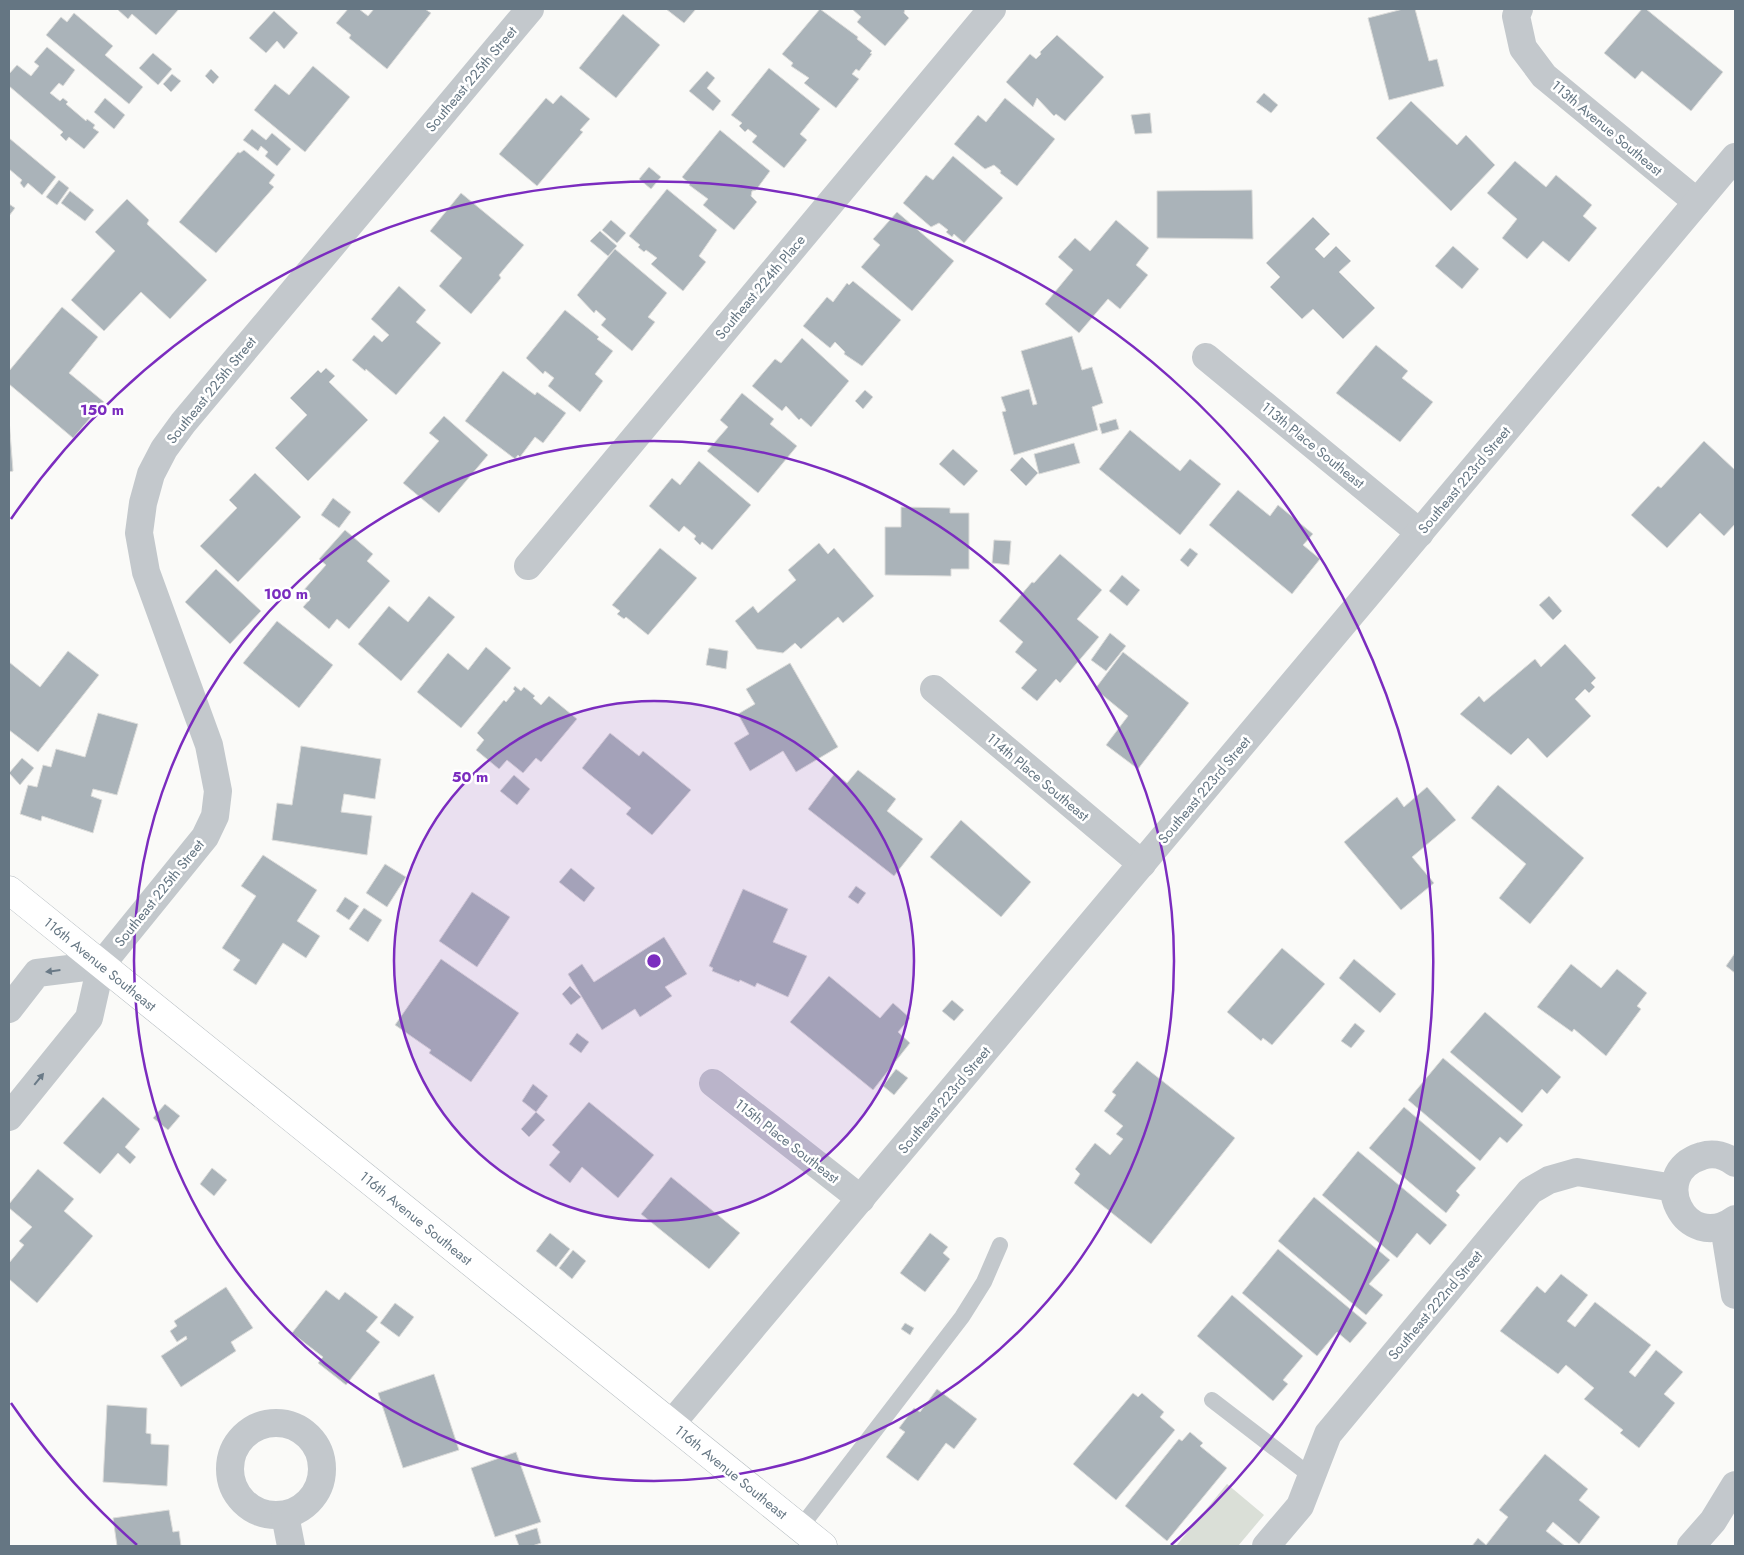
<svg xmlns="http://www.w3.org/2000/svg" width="1744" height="1555" viewBox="0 0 1744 1555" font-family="Jost,sans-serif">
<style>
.green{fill:#dadfd7}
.building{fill:#aab3b9;stroke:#dcdcda}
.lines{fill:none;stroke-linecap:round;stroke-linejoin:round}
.secondary-casing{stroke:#b3babf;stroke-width:29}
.lane{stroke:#c3c8cc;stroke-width:16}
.street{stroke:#c3c8cc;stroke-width:28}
.secondary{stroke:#fff;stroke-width:28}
.oneway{fill:#6a7a87}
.ring{fill:none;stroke:#7b2cbf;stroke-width:2.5}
.labels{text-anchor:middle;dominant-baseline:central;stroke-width:5;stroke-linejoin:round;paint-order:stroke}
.street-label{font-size:14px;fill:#657683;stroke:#fff}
.centre{fill:#7b2cbf;stroke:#fff;stroke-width:2.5}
.ring-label{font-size:15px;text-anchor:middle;font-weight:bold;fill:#7b2cbf;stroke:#fff;stroke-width:5;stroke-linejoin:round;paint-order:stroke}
</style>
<rect width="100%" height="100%" fill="#fafaf8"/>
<polygon class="green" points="1227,1484 1264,1515 1238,1546 1176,1546"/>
<g class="building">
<polygon points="117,9 179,9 156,35 132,14 128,19"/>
<polygon points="348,9 359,9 368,16 374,9 425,9 431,13 387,69 349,38 351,35 336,23"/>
<polygon points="666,9 696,9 684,23"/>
<polygon points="820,9 858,37 857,39 872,51 870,53 872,54 859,71 856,69 852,74 859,79 836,108 804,83 809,78 791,66 793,63 782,54"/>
<polygon points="852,9 905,9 904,13 909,18 885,46 857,22 861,17"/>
<polygon points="1403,9 1415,9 1429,61 1437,59 1444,86 1389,100 1368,18"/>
<polygon points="1642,9 1646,9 1723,72 1691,111 1642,71 1635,79 1604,53"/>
<polygon points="274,11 298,33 284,49 277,41 266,53 249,38"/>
<polygon points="74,13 113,46 105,55 143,87 129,104 46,35 61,17 67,22"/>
<polygon points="623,14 660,45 616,98 579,68"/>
<polygon points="1057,35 1104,77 1065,121 1056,114 1054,116 1037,98 1033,107 1006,82 1030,54 1036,59 1041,54 1040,52"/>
<polygon points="47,47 75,70 63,86 59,83 50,93 60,101 63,98 68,102 66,104 86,121 87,119 95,125 93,128 99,132 84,149 69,137 66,141 60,135 63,132 9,86 9,74 17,65 31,76 39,66 34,62"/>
<polygon points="153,53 172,69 158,85 139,68"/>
<polygon points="313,66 350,97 305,152 254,110 275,84 289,95"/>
<polygon points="769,68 820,109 800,134 807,140 784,168 752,142 757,136 748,129 745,132 739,126 742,123 731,115"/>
<polygon points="211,69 219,77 213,84 205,76"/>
<polygon points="707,71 715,78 707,88 721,101 713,111 689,91"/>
<polygon points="172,74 181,81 171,92 163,84"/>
<polygon points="1264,93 1278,105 1271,113 1256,102"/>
<polygon points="561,95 590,119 580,130 583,132 537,186 499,154 546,98 553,104"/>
<polygon points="105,98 125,115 114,129 94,112"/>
<polygon points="1005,98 1055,139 1017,186 1000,173 1001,171 994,165 985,169 954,144 978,115 986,122"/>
<polygon points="1411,101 1457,145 1466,135 1495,165 1451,211 1376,138"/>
<polygon points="1150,113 1152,133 1135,134 1131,115"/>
<polygon points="252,129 266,140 272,133 291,149 277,166 265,156 268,152 261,146 258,151 243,140"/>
<polygon points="720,130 770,171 756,190 752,191 751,196 757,202 734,230 703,205 708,199 689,185 690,184 682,177"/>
<polygon points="9,138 56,177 42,195 28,183 24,188 20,183 22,180 9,169"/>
<polygon points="244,150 275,175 269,183 274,187 216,253 179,222 238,152 240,153"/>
<polygon points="953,156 1003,198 964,243 954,234 952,237 946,232 948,230 939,223 931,227 903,203 926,175 933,180"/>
<polygon points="1515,161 1546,187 1556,175 1592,205 1583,216 1597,228 1569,262 1543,241 1527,259 1502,238 1517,219 1487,193"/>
<polygon points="649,167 661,177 651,189 639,179"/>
<polygon points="59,180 69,188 57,205 46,197"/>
<polygon points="667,189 717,230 699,256 706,262 683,291 651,264 657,258 646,250 644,252 638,247 640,245 629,236"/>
<polygon points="1252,190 1253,239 1157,238 1157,191"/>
<polygon points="70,191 94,210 85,221 61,203"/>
<polygon points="461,193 524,245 499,275 501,278 471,314 439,286 462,258 430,231"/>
<polygon points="127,199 149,220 147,224 207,280 170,319 141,292 104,331 71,300 115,251 95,232"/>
<polygon points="9,204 15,208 9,216"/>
<polygon points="897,212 954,261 912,311 861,267 880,245 873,239"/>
<polygon points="1313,217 1330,234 1315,249 1324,258 1336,246 1351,261 1339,272 1375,308 1343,339 1313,309 1302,319 1270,287 1280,277 1266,263"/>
<polygon points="611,220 626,233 617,243 602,230"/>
<polygon points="1116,220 1149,248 1136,265 1148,275 1120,309 1108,299 1079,333 1045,304 1073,270 1058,257 1075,238 1090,251"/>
<polygon points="600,231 617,246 608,256 590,241"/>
<polygon points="1453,246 1479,269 1462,289 1435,266"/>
<polygon points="615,249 667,293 648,317 655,322 632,351 601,325 606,319 596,310 594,313 577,295"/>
<polygon points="853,281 901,320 862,366 844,354 845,352 835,342 830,348 803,326 827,297 833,302 847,283 849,285"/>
<polygon points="399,286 426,310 416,322 441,343 396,395 366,369 365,371 352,360 374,335 382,342 389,335 371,319"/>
<polygon points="62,307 98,337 69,373 104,402 73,438 9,384 9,371"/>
<polygon points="565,310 599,337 597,339 613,351 595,374 603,381 580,412 548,386 554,378 545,371 543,374 526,358"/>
<polygon points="1072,336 1082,370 1092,367 1103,403 1092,407 1098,430 1014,455 1002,412 1006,411 1001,397 1029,389 1033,405 1037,404 1021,351"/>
<polygon points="802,338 849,381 811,427 801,418 799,420 786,406 782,411 752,386 775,359 781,363"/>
<polygon points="1376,345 1408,371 1402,378 1433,402 1400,442 1336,393"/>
<polygon points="326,368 335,376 329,382 368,420 308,481 275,448 307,415 290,398 318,370 321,373"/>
<polygon points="503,371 535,395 537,392 566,413 543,443 535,437 520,457 518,455 515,459 465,421"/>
<polygon points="865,390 873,397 863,409 855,401"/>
<polygon points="742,393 774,419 770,424 797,446 758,493 707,451 728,427 720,420"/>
<polygon points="444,416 488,455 439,513 403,483 439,441 429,433"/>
<polygon points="9,419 13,471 9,472"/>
<polygon points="1116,419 1119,429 1102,434 1099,424"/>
<polygon points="1130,430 1180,471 1190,459 1221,484 1180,535 1099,469"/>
<polygon points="1704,441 1735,470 1735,524 1724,536 1700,513 1667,548 1631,515 1658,486 1661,488"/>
<polygon points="1074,443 1080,463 1039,474 1034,454"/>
<polygon points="953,449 978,471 964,486 939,464"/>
<polygon points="1022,457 1038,473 1026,486 1010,470"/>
<polygon points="699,461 751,505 712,550 702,542 700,545 694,539 696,536 684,526 679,532 649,506 672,478 680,485"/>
<polygon points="255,473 301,517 238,582 200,546 237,508 229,500"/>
<polygon points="1238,490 1270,516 1278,505 1313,534 1303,545 1320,559 1292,594 1209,525"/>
<polygon points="333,498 351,512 339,528 321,515"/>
<polygon points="901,507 950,508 950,513 969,513 969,569 951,569 951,576 885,575 885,527 901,527"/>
<polygon points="345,530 373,554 367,561 390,581 349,629 337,619 329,629 303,607 311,598 303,591 326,565 319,559"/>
<polygon points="994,540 1011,541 1009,565 992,563"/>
<polygon points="819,543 828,554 834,548 874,596 843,623 838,617 801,649 795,643 783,653 757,649 735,621 753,606 758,613 796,580 788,570"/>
<polygon points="660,548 697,578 648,635 626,617 624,619 617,614 620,611 612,605"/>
<polygon points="1190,548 1198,554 1188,567 1180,560"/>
<polygon points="1060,554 1102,590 1077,619 1099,637 1060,683 1056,679 1037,701 1021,688 1037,670 1015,652 1023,642 999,621 1032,582 1034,583"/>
<polygon points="216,569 261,611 230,644 185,602"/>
<polygon points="1122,575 1140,590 1127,606 1109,591"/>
<polygon points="429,596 455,617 401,681 358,644 389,606 408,622"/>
<polygon points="1549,596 1562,611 1553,620 1539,605"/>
<polygon points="277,621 333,665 299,708 243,663"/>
<polygon points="1110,633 1126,646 1106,671 1091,660"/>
<polygon points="1565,644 1596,678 1591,683 1595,687 1589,693 1585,689 1575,699 1591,716 1547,758 1528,738 1511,755 1460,714 1479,696 1484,702 1535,659 1541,667"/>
<polygon points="486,647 511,668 461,728 417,692 448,653 468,670"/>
<polygon points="709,648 728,651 726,669 706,665"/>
<polygon points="68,651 99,675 38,752 9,730 9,662 40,687"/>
<polygon points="1123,652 1189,703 1138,769 1106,745 1128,716 1095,689"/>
<polygon points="790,663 838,747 796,772 783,751 750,771 734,743 749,734 738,714 755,704 746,689"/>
<polygon points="515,686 521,691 524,687 535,696 533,698 541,705 549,696 577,719 541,762 536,758 523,773 507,760 499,769 476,750 484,740 477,733 504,700 506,702 515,691 513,689"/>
<polygon points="98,713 138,724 117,795 93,789 91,796 102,800 93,833 42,816 41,821 20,814 28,785 37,787 43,765 51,767 56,749 85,757"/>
<polygon points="610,733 639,756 643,751 691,790 652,835 626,814 631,808 582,768"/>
<polygon points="301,746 381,759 375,799 344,794 341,812 372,816 367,855 272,840 277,803 292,805"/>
<polygon points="22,758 34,768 20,785 9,773"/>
<polygon points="858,770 896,799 887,811 923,839 894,876 808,809 835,773 847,783"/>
<polygon points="514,775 530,789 517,805 500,791"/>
<polygon points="1498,785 1584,858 1530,924 1499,898 1526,864 1471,818"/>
<polygon points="1427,787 1456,820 1412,857 1434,883 1401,910 1344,842 1397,797 1404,807"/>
<polygon points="961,820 1031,882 1001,917 930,857"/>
<polygon points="263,855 317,890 297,921 320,936 306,958 283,943 256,985 233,970 240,960 222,948 256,896 241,886"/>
<polygon points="385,864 406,877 387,907 366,893"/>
<polygon points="571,868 595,888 584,902 559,882"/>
<polygon points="856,886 866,893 858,904 848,897"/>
<polygon points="743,889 788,909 773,942 807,956 788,997 757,983 755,987 740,980 739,982 712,971 713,968 709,966"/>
<polygon points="472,892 510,917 477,967 439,941"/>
<polygon points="345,897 359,906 349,920 336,911"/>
<polygon points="364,908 382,920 368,942 349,929"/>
<polygon points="664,937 687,974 665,987 672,996 640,1017 635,1009 602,1030 568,974 582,964 594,982"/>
<polygon points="1282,948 1325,984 1272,1045 1263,1038 1261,1041 1227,1012"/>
<polygon points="1735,953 1735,973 1726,966"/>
<polygon points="441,959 519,1013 471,1082 429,1053 431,1050 395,1025"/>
<polygon points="1354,959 1396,994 1380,1013 1339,978"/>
<polygon points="1571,964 1601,988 1617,969 1647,993 1637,1006 1641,1009 1606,1056 1574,1029 1572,1032 1537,1007"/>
<polygon points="829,976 880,1018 893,1003 910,1018 898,1032 910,1043 873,1090 790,1022"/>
<polygon points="570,986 581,997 571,1005 562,994"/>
<polygon points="952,1000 964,1010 954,1021 942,1011"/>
<polygon points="1485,1012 1561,1077 1547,1094 1542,1089 1522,1113 1450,1052"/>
<polygon points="1355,1023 1365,1031 1351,1048 1341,1041"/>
<polygon points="577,1033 589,1042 581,1053 569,1044"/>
<polygon points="1443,1058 1523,1125 1507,1143 1500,1137 1480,1161 1408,1100"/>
<polygon points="1137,1061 1235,1138 1151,1244 1074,1183 1080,1174 1075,1169 1095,1143 1110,1155 1123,1139 1116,1134 1123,1126 1104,1111 1116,1095 1112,1092"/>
<polygon points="896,1069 908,1078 894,1095 883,1086"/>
<polygon points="533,1084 548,1096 536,1112 522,1101"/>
<polygon points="103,1097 140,1129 125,1147 136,1157 130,1164 118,1153 100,1174 63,1143"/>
<polygon points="589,1102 654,1155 618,1198 582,1167 570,1183 549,1165 560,1152 552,1145"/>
<polygon points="165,1104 180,1116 168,1130 153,1118"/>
<polygon points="1404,1107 1476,1168 1456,1191 1460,1195 1446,1213 1369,1148"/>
<polygon points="536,1112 545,1120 529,1137 521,1129"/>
<polygon points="1358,1151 1447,1225 1430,1245 1417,1233 1397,1258 1322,1195"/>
<polygon points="212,1168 227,1180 214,1196 200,1184"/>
<polygon points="38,1169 74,1199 64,1211 93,1236 37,1303 9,1279 9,1263 24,1245 19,1241 32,1227 9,1208 9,1204"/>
<polygon points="671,1177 740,1233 709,1269 641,1214"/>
<polygon points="1314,1197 1390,1260 1369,1284 1383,1295 1366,1315 1278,1241"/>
<polygon points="550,1233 570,1249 556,1267 536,1251"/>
<polygon points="930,1233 948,1247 943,1253 950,1259 925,1292 900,1273"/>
<polygon points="1278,1249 1367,1323 1350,1343 1337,1332 1317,1356 1242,1293"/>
<polygon points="573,1250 586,1261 572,1279 559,1268"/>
<polygon points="1561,1274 1588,1295 1567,1321 1575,1327 1595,1302 1651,1345 1629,1372 1635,1377 1656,1350 1683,1372 1664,1394 1675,1403 1639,1448 1620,1433 1623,1430 1584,1399 1594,1388 1566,1365 1558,1374 1500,1331 1537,1286 1545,1293"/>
<polygon points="226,1287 253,1328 231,1342 236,1351 181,1387 161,1356 187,1339 186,1336 177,1342 170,1331 177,1326 174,1321"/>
<polygon points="326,1290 339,1300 345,1292 378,1317 366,1331 380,1342 346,1385 318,1363 323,1357 292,1333"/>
<polygon points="1232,1295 1303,1356 1283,1380 1288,1384 1273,1401 1197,1336"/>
<polygon points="395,1303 414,1317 399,1337 380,1323"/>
<polygon points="905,1323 914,1328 910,1335 901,1329"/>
<polygon points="434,1374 459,1450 403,1468 378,1393"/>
<polygon points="937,1389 977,1419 954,1449 946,1443 918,1481 886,1457 905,1432 899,1428 914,1408 920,1412"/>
<polygon points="1133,1393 1138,1397 1142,1393 1164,1412 1160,1417 1175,1430 1116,1500 1073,1464"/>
<polygon points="107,1405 147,1408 146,1433 151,1434 151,1444 169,1445 167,1486 103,1482"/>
<polygon points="1190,1432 1203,1443 1200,1446 1227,1468 1167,1541 1125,1506 1179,1439 1182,1441"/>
<polygon points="516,1452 541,1522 495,1537 471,1468"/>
<polygon points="1545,1454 1588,1489 1579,1500 1600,1517 1579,1544 1553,1522 1546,1531 1565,1546 1472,1546 1478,1538 1486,1545 1508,1517 1499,1510"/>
<polygon points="169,1510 173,1532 179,1531 181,1546 117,1546 113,1518"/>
<polygon points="537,1528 541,1543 532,1546 519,1546 515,1535"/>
</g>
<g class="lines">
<g class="secondary-casing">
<polyline id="secondary" points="9,890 823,1546"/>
</g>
<g class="lane">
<polyline points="1212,1400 1311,1476"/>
<polyline points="800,1528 962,1317 984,1282 1000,1245"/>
</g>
<g class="street">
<polyline points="1519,9 1516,16 1523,48 1544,76 1697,202"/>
<polyline points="1206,357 1420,533"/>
<polyline points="528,566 992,9"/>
<polyline points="934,689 1142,864"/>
<polyline points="9,1009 37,973 101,965"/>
<polyline points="713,1083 861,1199"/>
<polyline points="9,1117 89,1018 101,965 205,837 215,816 218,791 209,745 146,572 139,533 143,503 151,474 164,449 183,423 530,9"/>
<path d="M 1735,1163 C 1726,1156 1714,1152 1702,1156 C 1646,1173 1685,1255 1735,1219"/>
<polyline points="1724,1226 1735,1295"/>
<circle cx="276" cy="1469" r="46"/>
<polyline points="672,1423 1735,157"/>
<polyline points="285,1515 291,1546"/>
<polyline points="1266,1546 1300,1506 1328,1434 1530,1191 1549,1180 1577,1172 1674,1188"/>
<polyline points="1691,1546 1713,1521 1735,1485"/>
</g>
<use href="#secondary" class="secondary"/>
</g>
<defs><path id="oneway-solid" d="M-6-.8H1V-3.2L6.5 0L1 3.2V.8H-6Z" transform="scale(1.25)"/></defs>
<g class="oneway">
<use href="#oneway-solid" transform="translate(53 971) rotate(173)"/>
<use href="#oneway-solid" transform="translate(39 1079) rotate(-51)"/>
</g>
<circle cx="654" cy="961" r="260" fill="#7b2cbf" fill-opacity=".12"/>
<g class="ring">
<circle cx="654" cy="961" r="260"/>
<circle cx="654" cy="961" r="520"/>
<path d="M137 1545A780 780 0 0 1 11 1403M11 519A780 780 0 1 1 1171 1545"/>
</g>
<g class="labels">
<g class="street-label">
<text transform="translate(471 79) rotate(-50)">Southeast 225th Street</text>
<text transform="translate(1607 128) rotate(40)">113th Avenue Southeast</text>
<text transform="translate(760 287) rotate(-50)">Southeast 224th Place</text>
<text transform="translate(211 390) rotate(-51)">Southeast 225th Street</text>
<text transform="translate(1313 445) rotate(39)">113th Place Southeast</text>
<text transform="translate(1464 480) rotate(-50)">Southeast 223rd Street</text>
<text transform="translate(1038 777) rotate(40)">114th Place Southeast</text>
<text transform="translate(1204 790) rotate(-50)">Southeast 223rd Street</text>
<text transform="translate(159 893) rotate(-51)">Southeast 225th Street</text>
<text transform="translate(100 964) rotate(39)">116th Avenue Southeast</text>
<text transform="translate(944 1100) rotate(-50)">Southeast 223rd Street</text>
<text transform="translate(787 1141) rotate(38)">115th Place Southeast</text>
<text transform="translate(416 1218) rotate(39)">116th Avenue Southeast</text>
<text transform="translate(1435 1305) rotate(-50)">Southeast 222nd Street</text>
<text transform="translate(731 1472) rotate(39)">116th Avenue Southeast</text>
</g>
</g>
<circle cx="654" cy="961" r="8" class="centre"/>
<g class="ring-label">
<text x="102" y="415">150 m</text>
<text x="286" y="599">100 m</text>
<text x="470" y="782">50 m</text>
</g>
<rect width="1744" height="1555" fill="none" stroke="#657683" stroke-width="20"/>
</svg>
